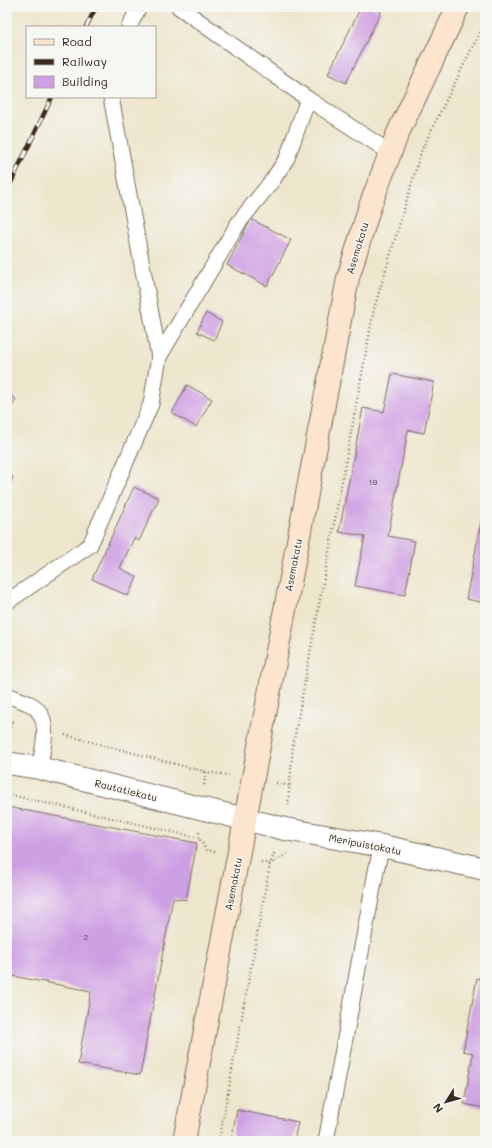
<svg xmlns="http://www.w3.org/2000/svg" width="492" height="1148" viewBox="0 0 492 1148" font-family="Mali,sans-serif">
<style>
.building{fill:#cd9fe3}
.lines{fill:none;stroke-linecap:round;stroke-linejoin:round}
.lane-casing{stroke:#796c5b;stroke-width:17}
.street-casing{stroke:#796c5b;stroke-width:24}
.secondary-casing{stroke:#796c5b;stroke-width:24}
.path{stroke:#796c5b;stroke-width:2.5;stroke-dasharray:1 3;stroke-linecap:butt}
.lane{stroke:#fff;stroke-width:15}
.street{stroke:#fff;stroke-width:22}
.secondary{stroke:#fce5cf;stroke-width:22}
.rail-casing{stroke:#3b2a1e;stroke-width:4.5}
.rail{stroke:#f6f6f2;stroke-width:3;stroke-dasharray:9;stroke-linecap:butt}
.labels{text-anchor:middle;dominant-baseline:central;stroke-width:3;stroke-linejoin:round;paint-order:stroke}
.number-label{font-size:8px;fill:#60474f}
.street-label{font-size:10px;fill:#3b2a1e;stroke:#f6f6f2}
</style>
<rect width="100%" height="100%" fill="#f6f6f2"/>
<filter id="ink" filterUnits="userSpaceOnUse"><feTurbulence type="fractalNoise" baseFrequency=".025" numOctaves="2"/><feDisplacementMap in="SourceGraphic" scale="8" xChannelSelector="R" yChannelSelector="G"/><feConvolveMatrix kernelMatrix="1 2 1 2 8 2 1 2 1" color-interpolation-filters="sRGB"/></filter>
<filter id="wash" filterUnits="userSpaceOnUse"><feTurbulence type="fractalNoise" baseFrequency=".012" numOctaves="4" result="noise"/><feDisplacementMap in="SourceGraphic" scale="16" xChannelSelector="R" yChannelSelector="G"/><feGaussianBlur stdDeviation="0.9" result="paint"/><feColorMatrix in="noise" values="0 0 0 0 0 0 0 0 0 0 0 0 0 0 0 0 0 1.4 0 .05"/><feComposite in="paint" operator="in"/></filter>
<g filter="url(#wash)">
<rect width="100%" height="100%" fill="#ede6cc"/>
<g id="blocks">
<g class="building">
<polygon points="361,7 372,7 381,12 346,83 328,74"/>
<polygon points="251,219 291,240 267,286 227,265"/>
<polygon points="206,313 222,322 214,340 197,332"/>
<polygon points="392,374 434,382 424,433 408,430 388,536 415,541 405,595 355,586 365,536 339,532 363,408 384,412"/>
<polygon points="187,385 212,399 196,427 172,413"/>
<polygon points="7,394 16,399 7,415"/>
<polygon points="7,474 13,477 7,490"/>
<polygon points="134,487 159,498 139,541 134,538 120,568 137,577 128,596 92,579"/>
<polygon points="484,507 485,507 485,603 466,599"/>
<polygon points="7,807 197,843 186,900 173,898 140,1075 78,1064 91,991 7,975"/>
<polygon points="477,978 485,979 485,1108 464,1104 473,1053 463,1051"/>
<polygon points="237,1110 298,1122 294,1141 231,1141"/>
</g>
</g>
</g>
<g filter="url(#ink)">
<use href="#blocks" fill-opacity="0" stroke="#796c5b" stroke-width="1"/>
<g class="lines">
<g class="lane-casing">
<g id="lane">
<polyline points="179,7 308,99 391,153"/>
<polyline points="129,27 139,7"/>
<polyline points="159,357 239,222 272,181 287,158 308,99"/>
<polyline points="7,602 90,545 151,404 159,357 111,97"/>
<path d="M 7,695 C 15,698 23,701 30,704 C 53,716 43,748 39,768"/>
<polyline points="326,1141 377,866 382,846"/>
</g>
</g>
<g class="street-casing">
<polyline id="street" points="7,763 39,768 285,829 382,846 485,869"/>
</g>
<g class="secondary-casing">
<polyline id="secondary" points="184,1141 348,278 370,206 397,135 458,7"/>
</g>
<g class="path">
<polyline points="65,735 206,772"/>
<polyline points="9,739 11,721 14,722"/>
<polyline points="276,783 291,786"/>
<polyline points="204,785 206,772 229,775"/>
<polyline points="7,794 199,838"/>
<polyline points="288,805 293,745 374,309 422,149 485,22"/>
<polyline points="199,832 199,838 206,850 215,852"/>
<polyline points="261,862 270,864 287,854"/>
<polyline points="219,1141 270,864 275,851"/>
</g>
<use href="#lane" class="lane"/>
<use href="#street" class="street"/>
<use href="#secondary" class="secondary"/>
<g class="rail-casing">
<g id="rail">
<polyline points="86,27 96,7"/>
<polyline points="7,191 52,97"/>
</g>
</g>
<use href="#rail" class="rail"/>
</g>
</g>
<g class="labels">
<g class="number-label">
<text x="373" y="482">19</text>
<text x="86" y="937">2</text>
</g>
<g class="street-label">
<text transform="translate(357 248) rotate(-73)">Asemakatu</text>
<text transform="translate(293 565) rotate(-79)">Asemakatu</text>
<text transform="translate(126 790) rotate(14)">Rautatiekatu</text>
<text transform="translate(365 844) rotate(11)">Meripuistokatu</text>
<text transform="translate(233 884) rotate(-79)">Asemakatu</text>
</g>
</g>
<rect width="492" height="1148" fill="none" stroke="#f6f6f2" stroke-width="24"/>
<rect x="26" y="26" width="130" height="72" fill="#f6f6f2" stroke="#aba49d"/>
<rect x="34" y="39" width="20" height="6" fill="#fce5cf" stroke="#aba49d"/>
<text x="62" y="46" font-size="12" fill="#3b2a1e">Road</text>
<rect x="34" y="59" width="20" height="6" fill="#3b2a1e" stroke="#aba49d"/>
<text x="62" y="66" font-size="12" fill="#3b2a1e">Railway</text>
<rect x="34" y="76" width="20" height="12" fill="#cd9fe3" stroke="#aba49d"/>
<text x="62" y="86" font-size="12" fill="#3b2a1e">Building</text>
<g transform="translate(446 1102) rotate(233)" stroke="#f6f6f2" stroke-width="3" paint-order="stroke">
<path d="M0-3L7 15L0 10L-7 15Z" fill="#3b2a1e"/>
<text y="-6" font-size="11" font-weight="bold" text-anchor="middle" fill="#3b2a1e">N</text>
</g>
</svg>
